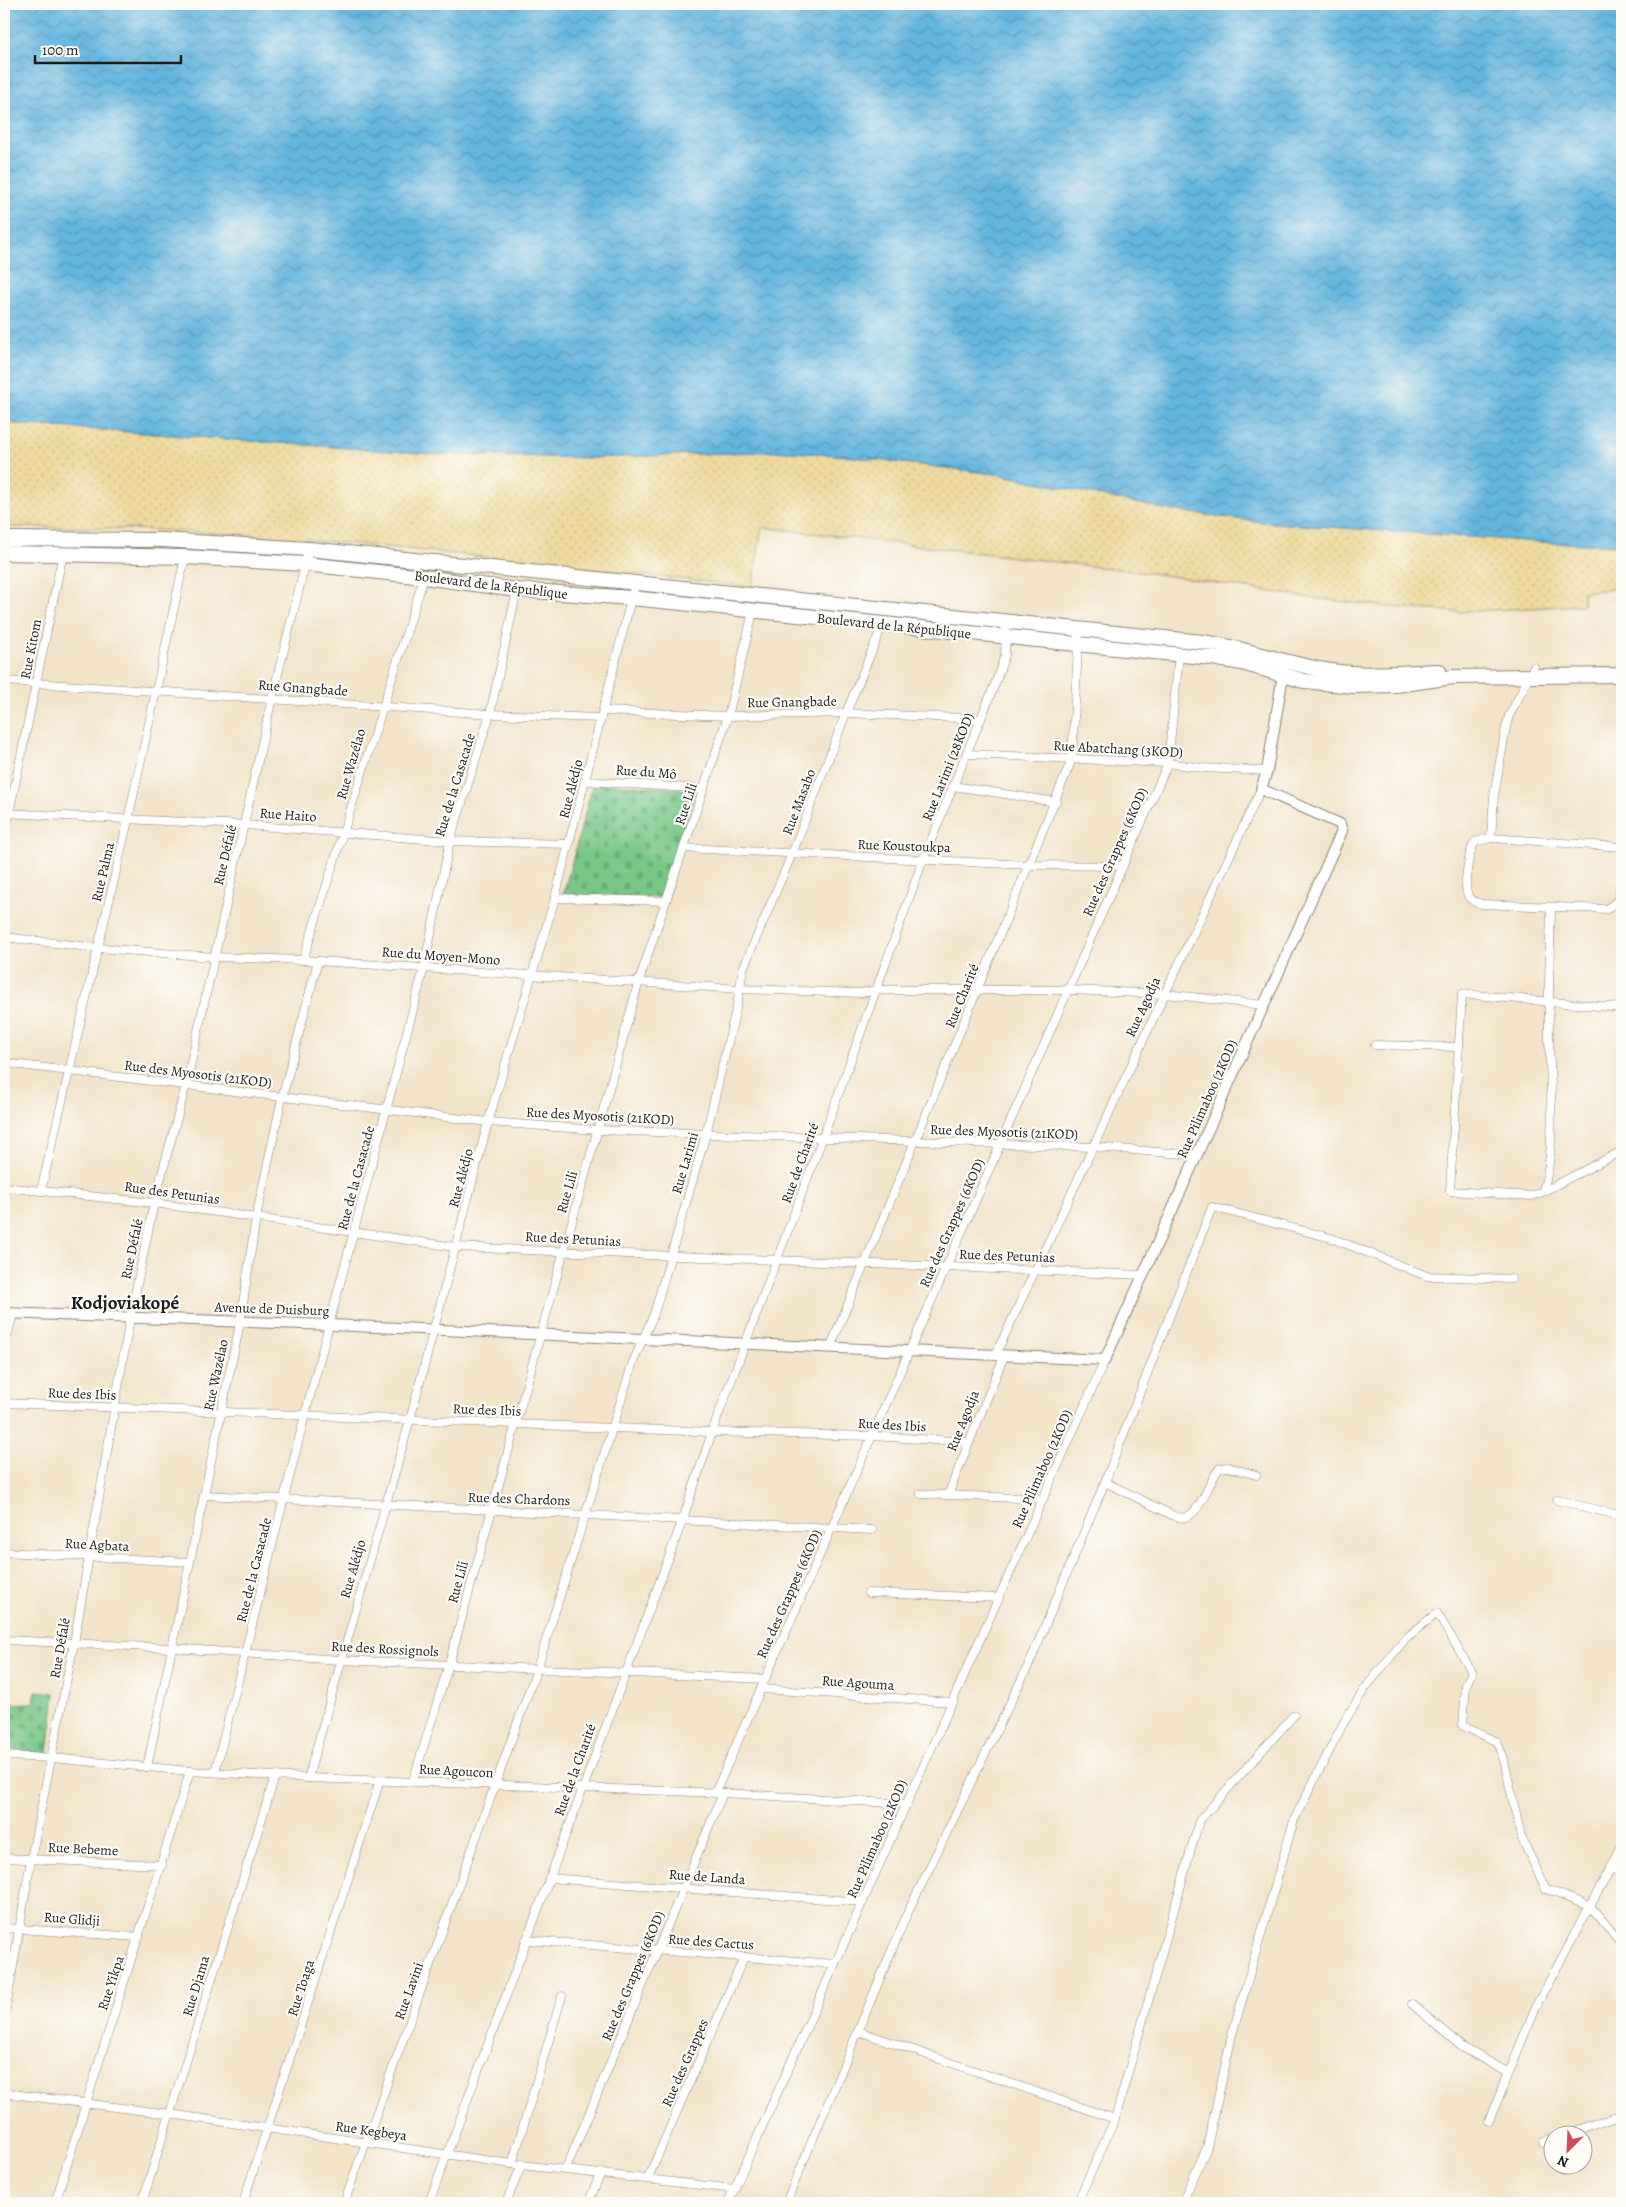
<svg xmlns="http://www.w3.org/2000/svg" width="1626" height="2207" viewBox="0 0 1626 2207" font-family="Alegreya,serif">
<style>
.sand{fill:url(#sand-dots);stroke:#857b5d}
.cemetery{fill:url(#cemetery-stones);stroke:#4a7252}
.water{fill:url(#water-waves);stroke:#40687e}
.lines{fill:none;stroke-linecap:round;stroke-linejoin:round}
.minor-casing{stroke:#888073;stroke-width:9}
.tertiary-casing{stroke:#888073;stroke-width:12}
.trunk-casing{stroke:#888073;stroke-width:16}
.minor{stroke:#fff;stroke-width:8}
.tertiary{stroke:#fff;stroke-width:10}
.trunk{stroke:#fff;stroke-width:14}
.labels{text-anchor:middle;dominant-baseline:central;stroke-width:4.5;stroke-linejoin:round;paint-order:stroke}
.street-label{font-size:14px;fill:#1c1c1c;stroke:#fdfcf7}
.district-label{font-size:19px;font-weight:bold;fill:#1c1c1c;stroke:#fdfcf7}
</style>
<defs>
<pattern id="sand-dots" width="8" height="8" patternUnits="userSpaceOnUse" patternTransform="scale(1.25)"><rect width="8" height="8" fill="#eeda9e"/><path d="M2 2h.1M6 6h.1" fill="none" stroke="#ccba88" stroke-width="1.8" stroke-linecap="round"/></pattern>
<pattern id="cemetery-stones" width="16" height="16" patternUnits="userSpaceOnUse" patternTransform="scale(1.25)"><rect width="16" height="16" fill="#77c788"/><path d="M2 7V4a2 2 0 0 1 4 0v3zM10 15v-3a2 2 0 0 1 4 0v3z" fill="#66aa75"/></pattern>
<pattern id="water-waves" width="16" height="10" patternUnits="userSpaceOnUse" patternTransform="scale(1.25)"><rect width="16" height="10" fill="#64b5df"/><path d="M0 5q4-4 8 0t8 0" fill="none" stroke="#5292b4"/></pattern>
</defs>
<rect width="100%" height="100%" fill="#fdfcf7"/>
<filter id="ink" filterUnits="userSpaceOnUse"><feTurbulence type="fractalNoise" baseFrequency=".02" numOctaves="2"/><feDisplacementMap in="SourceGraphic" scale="10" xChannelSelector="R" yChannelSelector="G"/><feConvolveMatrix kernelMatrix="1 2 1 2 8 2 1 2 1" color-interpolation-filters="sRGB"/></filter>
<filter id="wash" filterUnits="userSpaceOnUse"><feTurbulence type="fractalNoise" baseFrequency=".0096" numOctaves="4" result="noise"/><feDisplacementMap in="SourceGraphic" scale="20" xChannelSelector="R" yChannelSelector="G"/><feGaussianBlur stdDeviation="1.12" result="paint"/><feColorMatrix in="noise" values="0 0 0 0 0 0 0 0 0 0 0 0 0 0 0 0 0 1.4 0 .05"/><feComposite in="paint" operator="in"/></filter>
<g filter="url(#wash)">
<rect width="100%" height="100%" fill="#f3e4ca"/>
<path class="sand" d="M 4,423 L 431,454 L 590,458 L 779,451 L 838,455 L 1003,475 L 1169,510 L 1261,522 L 1554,543 L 1622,545 L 1622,588 L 1583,592 L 1583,605 L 1458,612 L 1391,607 L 1311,598 L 1158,574 L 762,527 L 752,587 C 503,560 254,525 4,527 Z"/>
<g class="cemetery">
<polygon points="593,783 696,790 660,897 563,896"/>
<polygon points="36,1691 55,1693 48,1754 4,1749 4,1704 34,1703"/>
</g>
<polygon class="water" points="4,4 1622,4 1622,545 1554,543 1261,522 1169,510 1003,475 838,455 779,451 590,458 431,454 4,423"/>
</g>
<g filter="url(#ink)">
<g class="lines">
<g class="minor-casing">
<g id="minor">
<polyline points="1534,667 1509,716 1506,727 1494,796 1491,838 1622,847"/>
<polyline points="4,681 490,714 601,718"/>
<polyline points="603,711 728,716 846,713 981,719"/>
<polyline points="967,754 1168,763 1203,768 1267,771"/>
<polyline points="585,781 704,789"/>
<polyline points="953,786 1056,802"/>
<polyline points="4,813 245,825 450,841 569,844"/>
<polyline points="4,838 63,553"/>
<path d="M 1491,838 L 1475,842 C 1469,851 1462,888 1469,897 C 1472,901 1477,903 1482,904 L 1607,909 L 1619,899 L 1622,873"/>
<polyline points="684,848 1030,865 1123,866"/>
<polyline points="555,898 666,901"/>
<path d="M 1551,908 C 1550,951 1548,994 1549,1037 C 1550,1079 1557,1155 1542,1192 L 1531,1196 L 1450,1191 L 1462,994 L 1622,1008"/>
<polyline points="4,937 98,948 214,957 303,960 740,989 861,993 877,990 1068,990 1165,994 1264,1005"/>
<polyline points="303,960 424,577"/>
<polyline points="1375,1045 1459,1047"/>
<polyline points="4,1063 488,1122 597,1130 1093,1147 1197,1155"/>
<polyline points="4,1187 154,1203 455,1247 1144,1275"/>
<polyline points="41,1191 128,820 185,557"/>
<polyline points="1542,1192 1622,1151"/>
<polyline points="830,1348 1072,759 1079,629"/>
<polyline points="4,1350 13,1313"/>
<polyline points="995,1356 1261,789"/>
<polyline points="4,1403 712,1432 872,1436 969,1442"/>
<path d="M 1105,1482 L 1174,1516 C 1199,1527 1207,1481 1220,1468 L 1228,1467 L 1256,1475"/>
<polyline points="921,1494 1043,1499"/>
<polyline points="205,1495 872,1530"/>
<polyline points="948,1495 1004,1356"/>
<polyline points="1557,1500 1622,1516"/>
<polyline points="4,1552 189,1562"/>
<polyline points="868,1593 999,1598"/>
<polyline points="4,1640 172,1648 340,1660 765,1679"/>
<polyline points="761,1689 953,1702"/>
<polyline points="4,1756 52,1758 190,1771 308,1778 723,1793 907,1804"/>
<polyline points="147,1767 240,1323 256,1218 282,1098 318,961"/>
<polyline points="215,1772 305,1415 424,968 450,841 490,714 517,590"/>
<polyline points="308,1778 410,1420 488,1122 555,898 635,584"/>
<polyline points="413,1781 449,1664 639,981 728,716 753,612"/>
<polyline points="715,1793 1168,763 1179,655"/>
<polyline points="4,1858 162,1865"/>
<polyline points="1611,1868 1622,1873"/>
<polyline points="549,1878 863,1902"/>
<polyline points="4,1928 139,1937"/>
<polyline points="526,1940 835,1964"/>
<polyline points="1412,2004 1462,2047 1507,2072"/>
<polyline points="4,2020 31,1859 74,1643 130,1318 154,1203 186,1085 272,698 309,549"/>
<polyline points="858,2031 1115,2119 1077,2203"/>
<polyline points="4,2093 170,2114 512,2164 735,2189"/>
<polyline points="1115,2119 1199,1821 1294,1715"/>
<polyline points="1489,2121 1537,2004 1622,1847"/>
<polyline points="1566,2134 1613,2117 1622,2116"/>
<polyline points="1544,2143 1554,2139"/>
<polyline points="512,2164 562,1996"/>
<polyline points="566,2169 723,1793"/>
<polyline points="648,2178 744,1957"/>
<polyline points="55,2203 190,1771"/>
<polyline points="142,2203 275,1776"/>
<polyline points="243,2203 380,1780"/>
<polyline points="344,2203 537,1669 633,1362 654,1314 706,1134 737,1005 743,969 792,854 846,713 883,624"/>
<polyline points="429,2203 683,1519 712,1432 823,1137 923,860 995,684 1005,655 1006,622"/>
<polyline points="506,2203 522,2164"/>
<polyline points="588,2203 601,2173"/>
<polyline points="728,2203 1105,1360"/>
<polyline points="786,2203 907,1914 1030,1662 1105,1482 1212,1207 1331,1238 1427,1276 1511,1279"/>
<polyline points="1182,2203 1207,2147 1232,2035 1294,1820 1344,1722 1366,1687 1406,1638 1437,1613 1472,1672 1466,1685 1463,1726 1497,1742 1504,1760 1521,1837 1546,1889 1591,1907 1621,1943"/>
</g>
</g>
<g class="tertiary-casing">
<polyline id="tertiary" points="4,1313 331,1325 1105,1360 1342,831 1340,824 1261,789 1267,771 1284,669"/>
</g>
<g class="trunk-casing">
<g id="trunk">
<path d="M 4,539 L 162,540 L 309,549 L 1203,642 C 1245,648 1284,663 1325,670 C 1362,677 1402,672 1439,671"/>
<polyline points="4,553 185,557 305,564 424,577 517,590 632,598 1212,658 1242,663 1304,681 1353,686 1396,685 1453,677 1622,675"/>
</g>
</g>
<use href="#minor" class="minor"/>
<use href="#tertiary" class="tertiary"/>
<use href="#trunk" class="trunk"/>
</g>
</g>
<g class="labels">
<g class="street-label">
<text transform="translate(491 585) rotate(7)">Boulevard de la République</text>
<text transform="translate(894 626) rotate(6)">Boulevard de la République</text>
<text transform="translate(31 649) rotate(-79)">Rue Kitom</text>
<text transform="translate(303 688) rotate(4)">Rue Gnangbade</text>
<text transform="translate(792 702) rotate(-1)">Rue Gnangbade</text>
<text transform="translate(1118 749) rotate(3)">Rue Abatchang (3KOD)</text>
<text transform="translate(351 764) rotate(-74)">Rue Wazélao</text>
<text transform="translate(948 767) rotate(-68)">Rue Larimi (28KOD)</text>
<text transform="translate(646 772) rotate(4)">Rue du Mô</text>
<text transform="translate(455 785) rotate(-73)">Rue de la Casacade</text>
<text transform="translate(571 789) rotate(-76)">Rue Alédjo</text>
<text transform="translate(799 802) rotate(-69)">Rue Masabo</text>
<text transform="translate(686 804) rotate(-72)">Rue Lili</text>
<text transform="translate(288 815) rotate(4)">Rue Haito</text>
<text transform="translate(904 846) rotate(2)">Rue Koustoukpa</text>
<text transform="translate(1115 852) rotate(-66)">Rue des Grappes (6KOD)</text>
<text transform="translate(225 855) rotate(-77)">Rue Défalé</text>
<text transform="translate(103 872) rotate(-77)">Rue Palma</text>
<text transform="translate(441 956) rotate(4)">Rue du Moyen-Mono</text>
<text transform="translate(962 996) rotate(-68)">Rue Charité</text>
<text transform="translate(1143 1007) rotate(-65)">Rue Agodja</text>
<text transform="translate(198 1074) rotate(7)">Rue des Myosotis (21KOD)</text>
<text transform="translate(1207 1099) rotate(-66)">Rue Pilimaboo (2KOD)</text>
<text transform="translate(600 1116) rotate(3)">Rue des Myosotis (21KOD)</text>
<text transform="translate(1004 1132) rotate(2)">Rue des Myosotis (21KOD)</text>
<text transform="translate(685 1163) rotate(-74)">Rue Larimi</text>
<text transform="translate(800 1163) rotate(-70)">Rue de Charité</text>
<text transform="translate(356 1178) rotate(-75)">Rue de la Casacade</text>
<text transform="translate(461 1178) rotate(-75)">Rue Alédjo</text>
<text transform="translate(567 1192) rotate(-74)">Rue Lili</text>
<text transform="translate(172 1193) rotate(8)">Rue des Petunias</text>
<text transform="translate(952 1223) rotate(-66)">Rue des Grappes (6KOD)</text>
<text transform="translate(573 1239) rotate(3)">Rue des Petunias</text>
<text transform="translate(132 1249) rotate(-78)">Rue Défalé</text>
<text transform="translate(1007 1256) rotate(2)">Rue des Petunias</text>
<text transform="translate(272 1309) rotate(2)">Avenue de Duisburg</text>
<text transform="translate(216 1375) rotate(-78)">Rue Wazélao</text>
<text transform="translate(82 1394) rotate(2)">Rue des Ibis</text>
<text transform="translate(487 1410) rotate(2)">Rue des Ibis</text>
<text transform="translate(963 1421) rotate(-68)">Rue Agodja</text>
<text transform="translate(892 1425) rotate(3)">Rue des Ibis</text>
<text transform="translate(1042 1469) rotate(-66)">Rue Pilimaboo (2KOD)</text>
<text transform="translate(519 1499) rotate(2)">Rue des Chardons</text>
<text transform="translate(97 1545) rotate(3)">Rue Agbata</text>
<text transform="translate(353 1569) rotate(-74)">Rue Alédjo</text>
<text transform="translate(254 1570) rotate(-76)">Rue de la Casacade</text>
<text transform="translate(458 1582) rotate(-75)">Rue Lili</text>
<text transform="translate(789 1594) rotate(-66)">Rue des Grappes (6KOD)</text>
<text transform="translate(60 1648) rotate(-80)">Rue Défalé</text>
<text transform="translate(385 1649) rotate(3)">Rue des Rossignols</text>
<text transform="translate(858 1683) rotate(4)">Rue Agouma</text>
<text transform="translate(575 1770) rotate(-70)">Rue de la Charité</text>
<text transform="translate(456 1771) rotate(3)">Rue Agoucon</text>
<text transform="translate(877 1839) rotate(-66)">Rue Pilimaboo (2KOD)</text>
<text transform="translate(83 1849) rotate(3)">Rue Bebeme</text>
<text transform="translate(707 1877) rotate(4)">Rue de Landa</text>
<text transform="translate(72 1919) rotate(4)">Rue Glidji</text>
<text transform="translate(711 1942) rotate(4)">Rue des Cactus</text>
<text transform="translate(633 1976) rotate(-67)">Rue des Grappes (6KOD)</text>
<text transform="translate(111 1983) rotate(-72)">Rue Yikpa</text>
<text transform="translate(196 1986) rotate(-73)">Rue Djama</text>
<text transform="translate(301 1988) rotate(-72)">Rue Toaga</text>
<text transform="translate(409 1991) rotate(-70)">Rue Lavini</text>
<text transform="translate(685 2063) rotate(-66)">Rue des Grappes</text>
<text transform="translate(371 2131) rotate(8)">Rue Kegbeya</text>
</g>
<g class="district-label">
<text x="125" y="1303">Kodjoviakopé</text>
</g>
</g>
<rect width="1626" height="2207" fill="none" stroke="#fdfcf7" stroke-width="20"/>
<g transform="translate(1568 2150) rotate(204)"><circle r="24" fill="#fdfcf7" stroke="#a3a29f"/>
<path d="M0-4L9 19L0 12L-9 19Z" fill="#d1495b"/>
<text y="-8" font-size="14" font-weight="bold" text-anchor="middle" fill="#1c1c1c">N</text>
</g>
<path d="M35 55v8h146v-8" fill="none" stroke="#1c1c1c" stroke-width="2.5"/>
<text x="42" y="55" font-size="15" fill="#1c1c1c" stroke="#fdfcf7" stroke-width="4" paint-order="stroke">100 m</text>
</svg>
